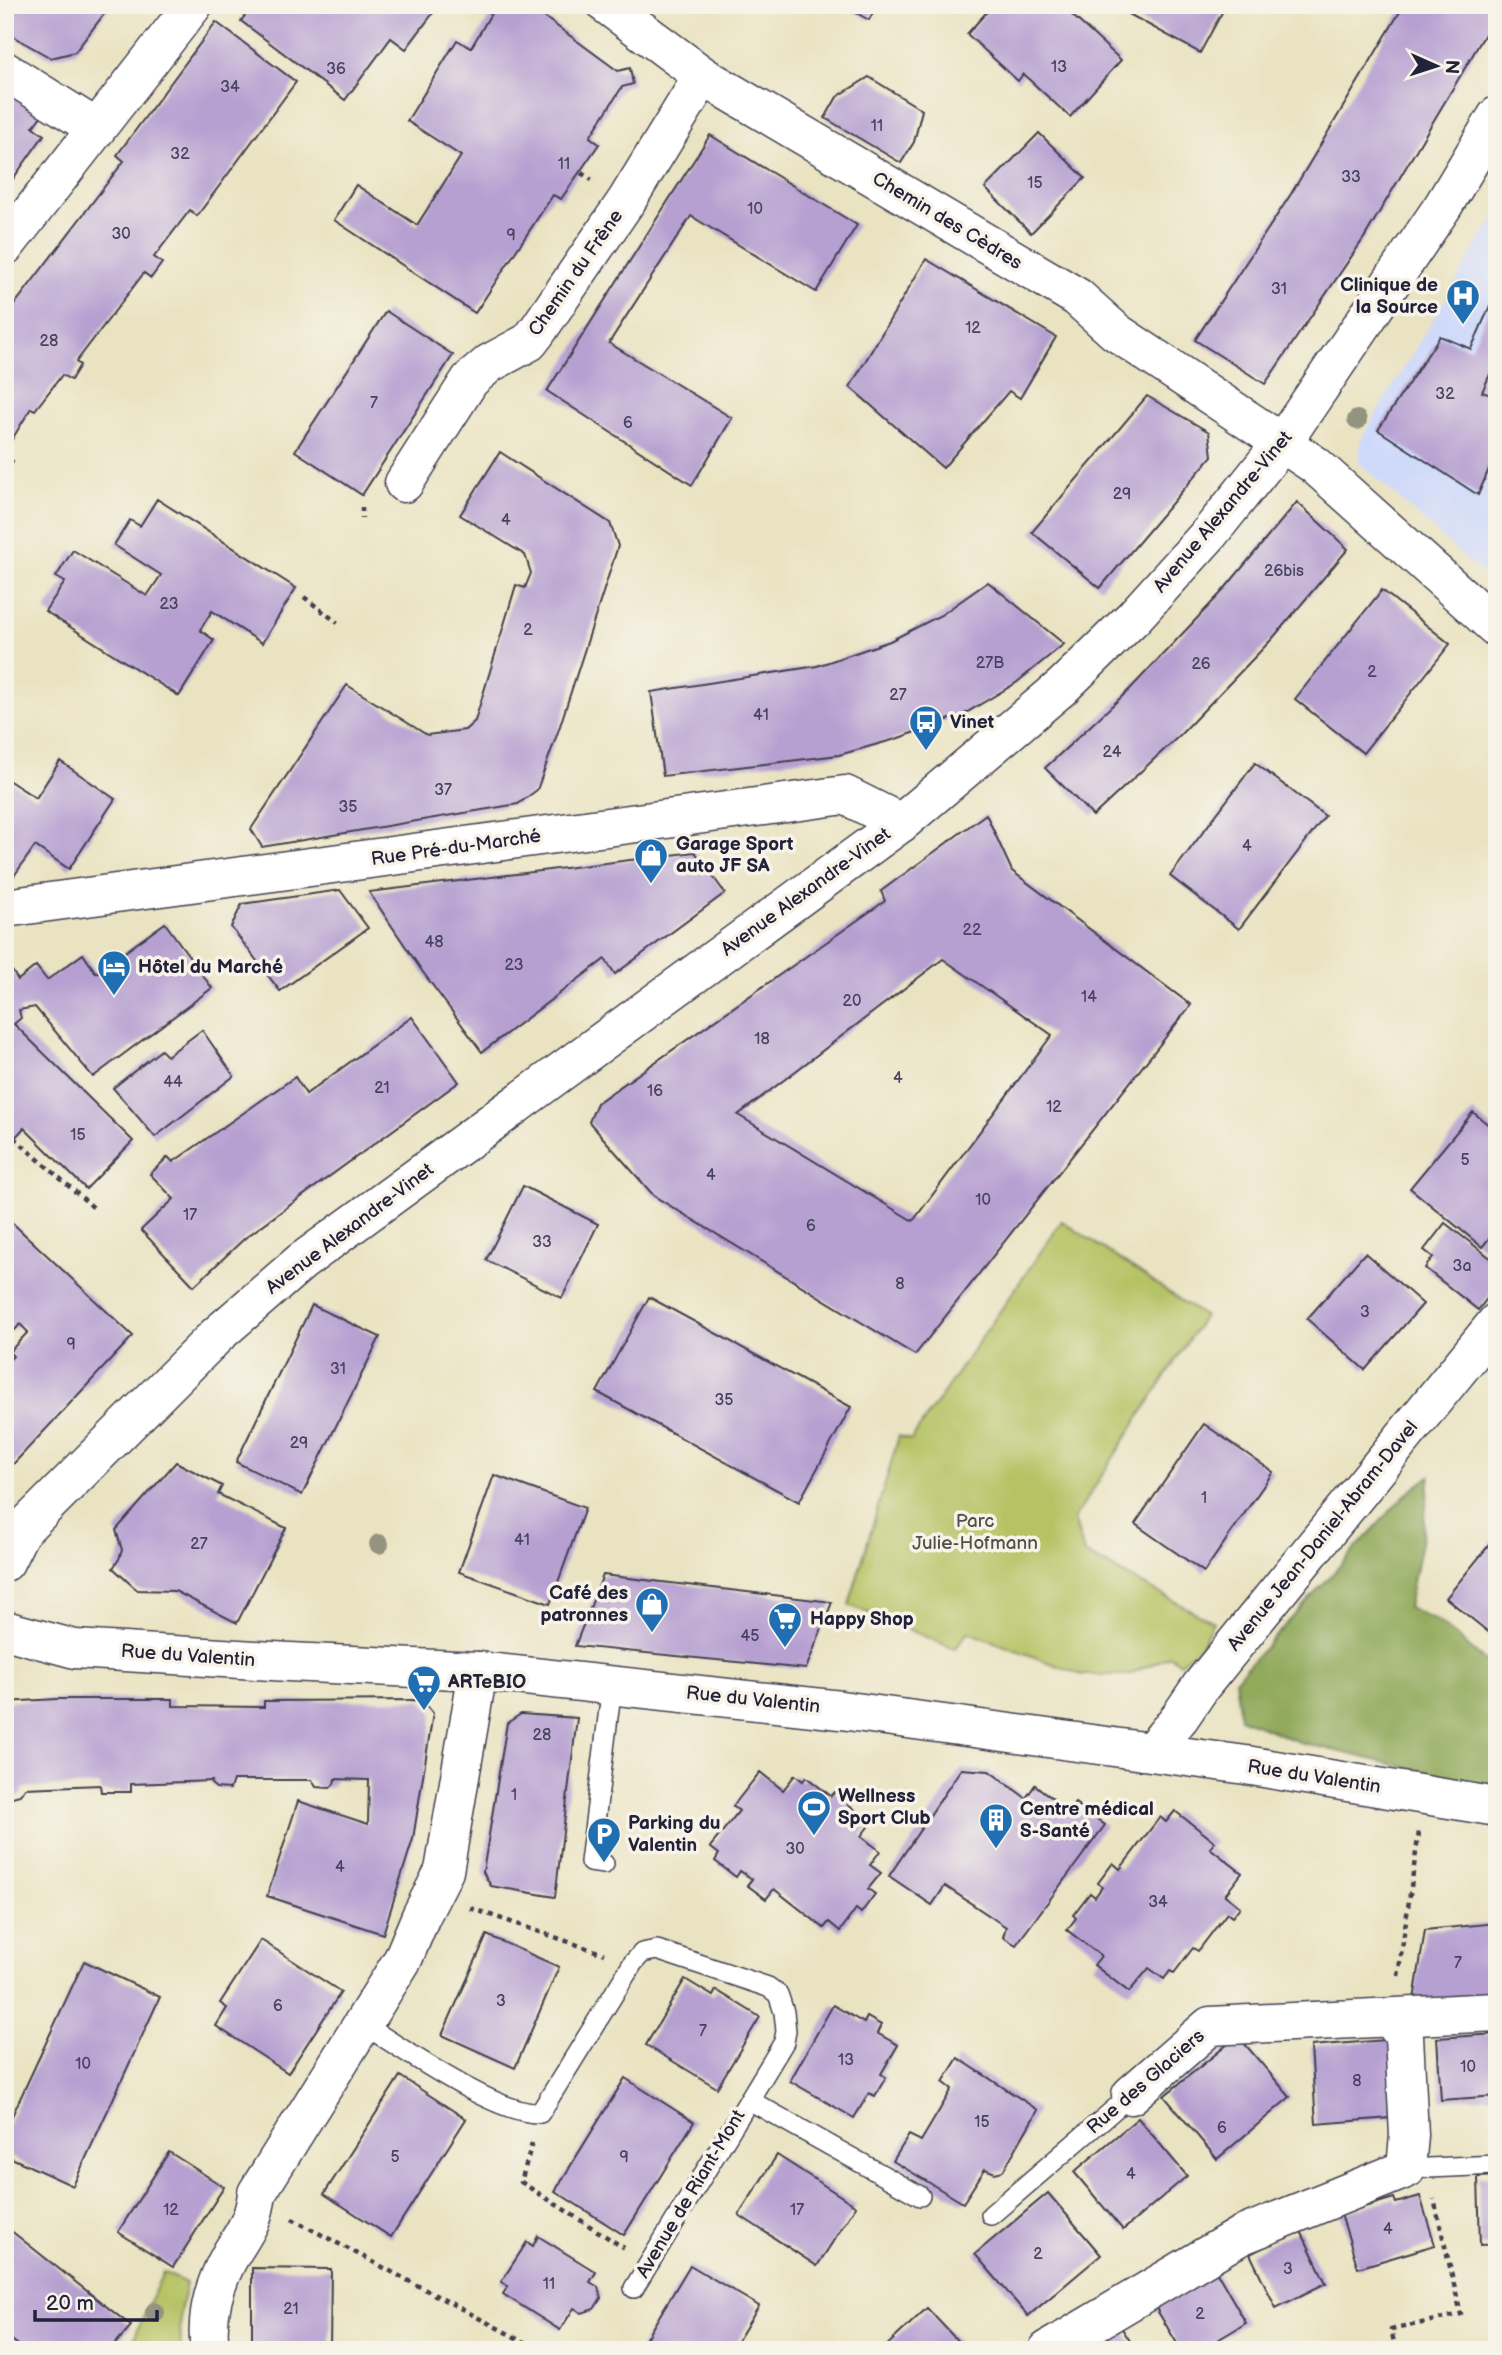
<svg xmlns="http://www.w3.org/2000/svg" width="1502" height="2355" viewBox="0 0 1502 2355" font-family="'Balsamiq Sans',sans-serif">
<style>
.built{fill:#cfdafa}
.green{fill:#b6c365;stroke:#6c7250;stroke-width:2}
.forest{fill:#90a95a;stroke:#59664a;stroke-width:2}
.building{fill:#b6a0d1;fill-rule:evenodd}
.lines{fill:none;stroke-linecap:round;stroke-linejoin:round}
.service-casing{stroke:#403f4f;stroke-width:22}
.minor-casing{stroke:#403f4f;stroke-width:41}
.tertiary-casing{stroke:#403f4f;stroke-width:41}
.path{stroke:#403f4f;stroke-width:4.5;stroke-dasharray:5 5;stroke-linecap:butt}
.service{stroke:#fff;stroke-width:19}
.minor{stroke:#fff;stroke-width:38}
.tertiary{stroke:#fff;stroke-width:38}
.tree{fill:#94937f}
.labels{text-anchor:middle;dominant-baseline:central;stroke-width:7;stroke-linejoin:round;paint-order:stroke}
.number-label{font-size:16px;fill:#474260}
.street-label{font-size:19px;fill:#22223b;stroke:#f7f3e8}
.poi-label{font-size:19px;font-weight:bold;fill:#22223b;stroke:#f7f3e8;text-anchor:start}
.park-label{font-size:19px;fill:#4e5248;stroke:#f7f3e8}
</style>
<rect width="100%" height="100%" fill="#f7f3e8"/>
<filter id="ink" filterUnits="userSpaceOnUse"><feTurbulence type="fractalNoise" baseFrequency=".0143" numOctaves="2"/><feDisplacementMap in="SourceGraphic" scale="14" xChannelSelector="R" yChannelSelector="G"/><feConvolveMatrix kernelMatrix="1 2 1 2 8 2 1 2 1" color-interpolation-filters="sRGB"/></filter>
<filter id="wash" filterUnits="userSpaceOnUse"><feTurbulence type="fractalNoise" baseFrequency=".00686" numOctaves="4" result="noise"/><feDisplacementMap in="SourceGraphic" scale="28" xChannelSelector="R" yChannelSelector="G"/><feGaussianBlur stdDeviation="1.57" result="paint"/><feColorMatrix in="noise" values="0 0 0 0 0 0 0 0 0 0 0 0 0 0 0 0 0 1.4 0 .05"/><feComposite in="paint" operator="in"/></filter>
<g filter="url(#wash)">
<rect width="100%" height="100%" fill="#eae3c2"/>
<polygon class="built" points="1497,213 1497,587 1358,462 1361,439"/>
<g class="green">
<polygon points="1062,1221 1204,1316 1074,1519 1084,1553 1213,1622 1200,1647 1180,1663 1170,1656 1128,1675 1082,1675 968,1632 955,1649 849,1605 899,1436 911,1440"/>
<polygon points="163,2272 186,2283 180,2313 181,2350 137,2350 133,2341"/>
</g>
<polygon class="forest" points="1430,1476 1422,1537 1408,1607 1439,1622 1497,1671 1497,1789 1299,1742 1240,1718 1235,1680 1404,1496"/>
<g id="blocks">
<g class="building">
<polygon points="5,5 111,5 75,52 51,58 5,32"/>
<polygon points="253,5 439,5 406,49 391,38 345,100 241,21"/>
<polygon points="496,5 528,5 618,71 630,68 633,84 622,87 590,137 599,144 561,199 553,195 475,313 334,220 356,185 417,225 461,156 407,121 457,40 471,48"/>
<polygon points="842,5 877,5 869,20"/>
<polygon points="993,5 1061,5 1121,60 1070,117 1023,74 1018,81 967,34"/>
<polygon points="1131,5 1226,5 1200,53 1127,13"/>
<polygon points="1404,5 1497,5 1497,14 1364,238 1265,384 1195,340 1291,194"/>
<polygon points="216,22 296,82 197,216 190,210 154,257 162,263 151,278 144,273 76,362 80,365 71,380 62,375 35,410 31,408 5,451 5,317 124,161 117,155"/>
<polygon points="869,77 922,110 914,142 901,163 825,118 837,97"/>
<polygon points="5,91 41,116 33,127 44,135 5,190"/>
<polygon points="1039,133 1085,178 1031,233 985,188"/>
<polygon points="710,135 857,225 816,292 691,216 609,343 732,418 692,485 547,391"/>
<polygon points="926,259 1056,337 1020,398 1009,391 943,468 850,387"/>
<polygon points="1497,290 1497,372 1492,370 1482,392 1497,397 1497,450 1478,495 1378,430 1440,336 1471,349"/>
<polygon points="386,311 453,355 362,495 295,451"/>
<polygon points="1147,396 1209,432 1212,456 1100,588 1032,532"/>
<polygon points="500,452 610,523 618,546 559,729 537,790 518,804 262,847 251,829 347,685 427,735 465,730 475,721 516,585 525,588 531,573 525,555 460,515"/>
<polygon points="5,456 13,461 5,473"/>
<polygon points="157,499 296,588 262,643 212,611 200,630 214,640 179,696 45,611 65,582 56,577 73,550 147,596 161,575 114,545 130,520 140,526"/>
<polygon points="1297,502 1348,549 1272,639 1180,735 1093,816 1045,768 1130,689 1221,593"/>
<polygon points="988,582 1064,644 1016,683 964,714 896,739 839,755 663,776 651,692 817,666 890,641 941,615"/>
<polygon points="1382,590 1450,644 1363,753 1295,699"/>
<polygon points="60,761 115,799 69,869 35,846 14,876 5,870 5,778 36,798"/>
<polygon points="1255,763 1325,816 1239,929 1170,876"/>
<path d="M 986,814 L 1012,871 L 1191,1005 L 915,1355 L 654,1196 L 589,1122 L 597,1103 L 885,901 L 881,891 ZM 943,959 L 1052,1035 L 913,1221 L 738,1115 Z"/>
<polygon points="695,852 725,893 615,974 605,959 482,1052 422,971 369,892"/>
<polygon points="340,890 368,928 280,991 231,927 242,904"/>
<polygon points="165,923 212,988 93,1077 35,1007 19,1010 21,1018 14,1024 133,1141 86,1189 24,1128 8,1145 5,1142 5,960 18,980 36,966 47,980 83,954 96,973"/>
<polygon points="412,1017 459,1082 245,1238 194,1286 141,1230 174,1199 150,1174 168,1157 173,1162 295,1077 306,1094"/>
<polygon points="202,1030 234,1076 155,1137 113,1088 161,1050 167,1056"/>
<polygon points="1473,1112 1497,1132 1497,1229 1482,1247 1410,1188"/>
<polygon points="523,1186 598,1224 562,1298 486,1260"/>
<polygon points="5,1216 133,1336 5,1473 5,1365 13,1356 9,1352 28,1332 20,1324 15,1330 5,1321"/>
<polygon points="1445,1223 1497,1263 1497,1286 1478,1310 1425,1268 1433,1257 1424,1250"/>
<polygon points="1365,1253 1423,1304 1365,1370 1307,1319"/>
<polygon points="649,1297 851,1407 799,1502 597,1392"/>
<polygon points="312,1305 380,1337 302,1495 236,1462"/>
<polygon points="1204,1424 1273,1472 1204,1572 1135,1524"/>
<polygon points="176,1462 222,1486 218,1494 286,1528 237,1623 175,1591 137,1590 113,1568 119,1559 122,1550 116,1530"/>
<polygon points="494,1475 585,1508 550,1604 459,1572"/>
<polygon points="1497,1535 1497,1639 1446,1598"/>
<polygon points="603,1575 832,1602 806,1669 575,1646"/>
<polygon points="57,1699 173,1699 173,1706 264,1707 264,1701 422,1700 433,1713 413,1839 383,1934 267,1896 298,1801 368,1824 369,1780 335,1779 334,1784 330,1788 316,1787 312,1780 233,1780 230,1789 216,1788 211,1784 212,1781 131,1784 131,1792 101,1792 100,1785 25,1788 20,1795 5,1799 5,1702"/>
<polygon points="521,1714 577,1718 555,1897 491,1886 483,1872 507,1723"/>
<polygon points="961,1769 989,1771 1026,1798 1035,1785 1069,1811 1075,1803 1105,1825 1016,1945 1003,1937 1006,1927 945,1886 932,1905 889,1876"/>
<polygon points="760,1772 783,1790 795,1775 803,1781 806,1777 831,1796 836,1791 845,1798 843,1800 871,1823 861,1836 880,1851 870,1865 881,1873 868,1889 875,1894 861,1913 856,1909 840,1931 829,1922 824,1928 774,1889 766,1899 747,1885 752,1879 740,1871 736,1877 715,1861 719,1854 710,1847 739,1811 733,1806"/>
<polygon points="1175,1811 1215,1842 1210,1848 1242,1873 1225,1895 1240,1907 1232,1917 1227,1913 1198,1951 1193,1948 1174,1973 1170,1971 1164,1979 1149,1968 1129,1992 1094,1965 1101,1956 1067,1930 1076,1918 1073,1915 1090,1893 1095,1897 1102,1887 1098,1883 1113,1863 1120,1869 1160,1817 1166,1822"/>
<polygon points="1497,1923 1497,1996 1414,2000 1425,1930"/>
<polygon points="487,1935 559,1967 515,2068 442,2035"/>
<polygon points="261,1940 341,1992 288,2073 216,2026 227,2008 220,2003"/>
<polygon points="84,1961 160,1997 73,2186 5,2155 5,2131"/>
<polygon points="685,1979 713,1996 716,1990 760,2017 717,2088 646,2045"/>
<polygon points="833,2005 864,2023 867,2017 881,2025 877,2033 898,2045 881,2074 886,2077 875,2096 869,2093 854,2118 790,2081"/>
<polygon points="1497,2034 1497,2096 1441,2100 1437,2038"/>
<polygon points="1238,2036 1290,2097 1217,2159 1164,2096"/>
<polygon points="1398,2039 1403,2117 1316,2124 1311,2046"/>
<polygon points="958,2058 1038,2110 1003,2171 995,2173 985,2169 963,2203 893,2161 909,2135 921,2141 952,2089 943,2082"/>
<polygon points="400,2076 466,2119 391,2237 324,2194"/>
<polygon points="625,2078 694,2122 624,2235 555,2191"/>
<polygon points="1138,2118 1187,2176 1123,2230 1074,2172"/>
<polygon points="169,2152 224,2187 173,2267 118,2232"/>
<polygon points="777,2155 856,2206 817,2266 739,2215"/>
<polygon points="1497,2176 1497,2244 1480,2245 1478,2177"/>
<polygon points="1048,2193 1101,2255 1028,2316 975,2254"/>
<polygon points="1420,2196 1435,2245 1358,2268 1341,2214 1394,2198 1396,2203"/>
<polygon points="5,2226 131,2326 110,2350 25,2350 5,2335"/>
<polygon points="1300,2229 1326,2283 1276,2308 1250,2254"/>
<polygon points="538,2236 596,2272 590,2282 598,2287 601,2298 594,2309 582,2313 574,2308 560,2330 503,2294 508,2286 501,2282 527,2242 533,2246"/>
<polygon points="690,2265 759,2306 732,2350 639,2350"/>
<polygon points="252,2268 331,2269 330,2350 252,2350"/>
<polygon points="1215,2269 1246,2323 1201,2350 1181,2350 1154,2305"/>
<polygon points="927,2308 966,2350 882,2350"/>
<polygon points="1119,2324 1136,2350 1078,2350"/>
</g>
</g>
</g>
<g filter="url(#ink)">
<use href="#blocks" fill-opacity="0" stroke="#403f4f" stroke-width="2"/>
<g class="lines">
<g class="service-casing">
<g id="service">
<polyline points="604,1864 590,1862 612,1685"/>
<path d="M 363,2024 C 401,2048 499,2116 540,2113 L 633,1963 L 642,1953 L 657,1950 L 768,1987 L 778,1994 L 784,2012 L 786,2031 L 784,2042 L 749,2100 L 920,2196"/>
<polyline points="1406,2169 1497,2165"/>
<polyline points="991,2215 1131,2095"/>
<polyline points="634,2288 749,2100"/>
</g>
</g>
<g class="minor-casing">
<g id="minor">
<polyline points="607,5 703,76 1077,297 1116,332 1315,465 1497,628"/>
<polyline points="5,71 96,128"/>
<polyline points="5,246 193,5"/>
<polyline points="404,483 470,380 490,363 529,342 536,333 627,200 703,76"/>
<polyline points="5,908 845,795 901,823"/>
<polyline points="1152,1751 1180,1717 1201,1686 1497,1322"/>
<polyline points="1131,2095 1210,2026 1497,2012"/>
<path d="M 210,2350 C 205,2316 214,2284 231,2254 C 245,2231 254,2221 257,2193 L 403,1959 L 421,1916 L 444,1871 L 478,1671"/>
<polyline points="1048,2350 1240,2236 1406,2169 1409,2135 1404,2036 1392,2019"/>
</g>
</g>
<g class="tertiary-casing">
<g id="tertiary">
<polyline points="5,1562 20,1532 217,1335 301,1262 901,823 1062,687 1134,617 1209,534 1282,443 1443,206 1497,116"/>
<polyline points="5,1630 75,1649 289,1662 478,1671 841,1710 1246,1765 1497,1807"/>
</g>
</g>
<g class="path">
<polyline points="581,173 592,180"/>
<polyline points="362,507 362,518"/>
<polyline points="304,597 338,623"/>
<polyline points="14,1138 95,1209"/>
<polyline points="470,1908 604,1954"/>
<polyline points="1398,1976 1419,1832"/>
<polyline points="532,2143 521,2182 624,2248"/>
<polyline points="292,2219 539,2350"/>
<polyline points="1396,2350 1391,2330 1461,2314 1434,2199"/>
</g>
<use href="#service" class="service"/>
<use href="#minor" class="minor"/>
<use href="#tertiary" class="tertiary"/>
</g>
<g class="tree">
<circle cx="1357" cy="420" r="10"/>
<circle cx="379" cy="1544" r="10"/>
<circle cx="155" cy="2312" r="10"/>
</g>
</g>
<defs>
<g id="hospital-pin" transform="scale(1.75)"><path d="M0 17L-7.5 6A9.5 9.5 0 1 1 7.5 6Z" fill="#1f6fb2" stroke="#f7f3e8"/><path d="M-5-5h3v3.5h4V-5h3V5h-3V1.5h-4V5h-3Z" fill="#fff"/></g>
<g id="bus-pin" transform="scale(1.75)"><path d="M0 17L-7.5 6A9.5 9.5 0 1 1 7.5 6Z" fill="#1f6fb2" stroke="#f7f3e8"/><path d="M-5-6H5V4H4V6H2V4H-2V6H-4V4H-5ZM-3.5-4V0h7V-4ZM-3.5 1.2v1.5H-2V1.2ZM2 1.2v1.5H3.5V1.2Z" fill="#fff"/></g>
<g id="shop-pin" transform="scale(1.75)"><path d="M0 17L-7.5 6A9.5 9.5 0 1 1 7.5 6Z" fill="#1f6fb2" stroke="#f7f3e8"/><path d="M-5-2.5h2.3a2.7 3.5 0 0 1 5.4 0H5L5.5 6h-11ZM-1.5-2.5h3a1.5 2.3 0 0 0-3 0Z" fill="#fff"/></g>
<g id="hotel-pin" transform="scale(1.75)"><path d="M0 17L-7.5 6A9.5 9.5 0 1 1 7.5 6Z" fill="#1f6fb2" stroke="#f7f3e8"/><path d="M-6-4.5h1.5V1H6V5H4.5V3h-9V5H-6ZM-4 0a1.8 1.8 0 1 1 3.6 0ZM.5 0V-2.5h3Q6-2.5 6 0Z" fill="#fff"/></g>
<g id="supermarket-pin" transform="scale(1.75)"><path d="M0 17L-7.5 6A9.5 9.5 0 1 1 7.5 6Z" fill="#1f6fb2" stroke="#f7f3e8"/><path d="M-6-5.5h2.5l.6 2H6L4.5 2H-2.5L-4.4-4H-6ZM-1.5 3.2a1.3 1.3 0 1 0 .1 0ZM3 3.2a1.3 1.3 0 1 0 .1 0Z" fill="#fff"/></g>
<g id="stadium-pin" transform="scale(1.75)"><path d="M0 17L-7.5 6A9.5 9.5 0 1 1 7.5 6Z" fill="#1f6fb2" stroke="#f7f3e8"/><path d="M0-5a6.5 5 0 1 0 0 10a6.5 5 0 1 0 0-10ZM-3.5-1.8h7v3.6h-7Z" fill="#fff"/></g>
<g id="building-pin" transform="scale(1.75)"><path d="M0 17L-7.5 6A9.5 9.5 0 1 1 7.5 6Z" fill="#1f6fb2" stroke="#f7f3e8"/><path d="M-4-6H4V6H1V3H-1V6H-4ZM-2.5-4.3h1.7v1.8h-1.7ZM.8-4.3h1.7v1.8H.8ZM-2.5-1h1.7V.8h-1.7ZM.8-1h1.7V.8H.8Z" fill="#fff"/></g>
<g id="parking-pin" transform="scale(1.75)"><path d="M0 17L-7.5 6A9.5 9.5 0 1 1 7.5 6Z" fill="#1f6fb2" stroke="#f7f3e8"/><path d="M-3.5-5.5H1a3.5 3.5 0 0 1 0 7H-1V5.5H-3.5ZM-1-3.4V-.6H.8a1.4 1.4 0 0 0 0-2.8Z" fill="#fff"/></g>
</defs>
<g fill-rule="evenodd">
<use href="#hospital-pin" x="1463" y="296"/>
<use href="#bus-pin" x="926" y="722"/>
<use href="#shop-pin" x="651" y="855"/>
<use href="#hotel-pin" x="114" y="967"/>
<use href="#shop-pin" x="652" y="1604"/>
<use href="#supermarket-pin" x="785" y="1619"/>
<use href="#supermarket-pin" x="424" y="1682"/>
<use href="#stadium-pin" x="814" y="1807"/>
<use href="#building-pin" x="996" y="1820"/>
<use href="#parking-pin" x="604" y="1834"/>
</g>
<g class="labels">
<g class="number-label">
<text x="1059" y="67">13</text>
<text x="336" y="69">36</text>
<text x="230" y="87">34</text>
<text x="877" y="126">11</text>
<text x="180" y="154">32</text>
<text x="564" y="164">11</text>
<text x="1351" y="177">33</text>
<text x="1035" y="183">15</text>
<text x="755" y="209">10</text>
<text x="121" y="234">30</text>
<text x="511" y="235">9</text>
<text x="1279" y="289">31</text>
<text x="973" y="328">12</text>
<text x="49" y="341">28</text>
<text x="1445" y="394">32</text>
<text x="374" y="403">7</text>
<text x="628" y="423">6</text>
<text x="1122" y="494">29</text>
<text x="506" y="520">4</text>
<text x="1284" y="571">26bis</text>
<text x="169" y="604">23</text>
<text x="528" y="630">2</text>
<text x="990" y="663">27B</text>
<text x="1201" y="664">26</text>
<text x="1372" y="672">2</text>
<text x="898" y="695">27</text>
<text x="761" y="715">41</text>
<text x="1112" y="752">24</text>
<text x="443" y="790">37</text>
<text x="348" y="807">35</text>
<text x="1247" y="846">4</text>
<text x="972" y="930">22</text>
<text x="434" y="942">48</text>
<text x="514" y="965">23</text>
<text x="1089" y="997">14</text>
<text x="852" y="1001">20</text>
<text x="762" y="1039">18</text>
<text x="898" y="1078">4</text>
<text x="173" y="1082">44</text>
<text x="382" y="1088">21</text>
<text x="655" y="1091">16</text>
<text x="1054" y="1107">12</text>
<text x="78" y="1135">15</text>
<text x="1465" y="1160">5</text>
<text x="711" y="1175">4</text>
<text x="983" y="1200">10</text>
<text x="190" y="1215">17</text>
<text x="811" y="1226">6</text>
<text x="542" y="1242">33</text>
<text x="1462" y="1266">3a</text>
<text x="900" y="1284">8</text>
<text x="1365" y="1312">3</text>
<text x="71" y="1344">9</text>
<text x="338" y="1369">31</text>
<text x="724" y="1400">35</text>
<text x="299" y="1443">29</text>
<text x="1204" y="1498">1</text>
<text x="522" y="1540">41</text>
<text x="199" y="1544">27</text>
<text x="750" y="1636">45</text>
<text x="542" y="1735">28</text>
<text x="514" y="1795">1</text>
<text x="795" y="1849">30</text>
<text x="340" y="1867">4</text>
<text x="1158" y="1902">34</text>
<text x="1458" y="1963">7</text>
<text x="501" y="2001">3</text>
<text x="278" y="2006">6</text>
<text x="703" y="2031">7</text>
<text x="846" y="2060">13</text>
<text x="83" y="2064">10</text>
<text x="1468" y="2067">10</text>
<text x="1357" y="2081">8</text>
<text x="982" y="2122">15</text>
<text x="1222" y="2128">6</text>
<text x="395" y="2157">5</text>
<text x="624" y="2157">9</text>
<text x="1131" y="2174">4</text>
<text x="171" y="2210">12</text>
<text x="797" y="2210">17</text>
<text x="1388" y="2229">4</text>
<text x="1038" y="2254">2</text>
<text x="1288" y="2269">3</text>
<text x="549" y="2284">11</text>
<text x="291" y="2309">21</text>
<text x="1200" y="2314">2</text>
</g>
<g class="street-label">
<text transform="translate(947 221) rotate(31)">Chemin des Cèdres</text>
<text transform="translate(576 273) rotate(-55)">Chemin du Frêne</text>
<text transform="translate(1223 512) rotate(-50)">Avenue Alexandre-Vinet</text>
<text transform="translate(456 848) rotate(-8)">Rue Pré-du-Marché</text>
<text transform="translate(806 892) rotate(-36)">Avenue Alexandre-Vinet</text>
<text transform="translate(350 1229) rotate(-37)">Avenue Alexandre-Vinet</text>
<text transform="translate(1323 1536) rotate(-51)">Avenue Jean-Daniel-Abram-Davel</text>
<text transform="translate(188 1656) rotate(4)">Rue du Valentin</text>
<text transform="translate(753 1700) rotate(6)">Rue du Valentin</text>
<text transform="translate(1314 1777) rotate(9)">Rue du Valentin</text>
<text transform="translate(1146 2082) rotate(-41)">Rue des Glaciers</text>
<text transform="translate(691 2194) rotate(-59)">Avenue de Riant-Mont</text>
</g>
<g class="poi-label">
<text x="1438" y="285" text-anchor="end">Clinique de<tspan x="1438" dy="22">la Source</tspan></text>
<text x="950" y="722">Vinet</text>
<text x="676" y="844">Garage Sport<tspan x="676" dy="22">auto JF SA</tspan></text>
<text x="138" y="967">Hôtel du Marché</text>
<text x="628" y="1593" text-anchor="end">Café des<tspan x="628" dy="22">patronnes</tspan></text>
<text x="810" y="1619">Happy Shop</text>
<text x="448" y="1682">ARTeBIO</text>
<text x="838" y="1796">Wellness<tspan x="838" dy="22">Sport Club</tspan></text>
<text x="1020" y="1809">Centre médical<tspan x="1020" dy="22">S-Santé</tspan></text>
<text x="628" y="1823">Parking du<tspan x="628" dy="22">Valentin</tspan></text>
</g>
<g class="park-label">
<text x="975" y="1521">Parc<tspan x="975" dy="22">Julie-Hofmann</tspan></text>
</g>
</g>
<rect width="1502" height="2355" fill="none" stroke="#f7f3e8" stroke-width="28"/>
<g transform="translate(1436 66) rotate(93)" stroke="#f7f3e8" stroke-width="5" paint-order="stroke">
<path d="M0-5L12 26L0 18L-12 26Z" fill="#22223b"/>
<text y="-10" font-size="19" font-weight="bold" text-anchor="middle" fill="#22223b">N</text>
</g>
<path d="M35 2310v10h122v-10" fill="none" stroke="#22223b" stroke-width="3.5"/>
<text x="46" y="2310" font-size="21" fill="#22223b" stroke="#f7f3e8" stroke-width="5" paint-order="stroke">20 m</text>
</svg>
